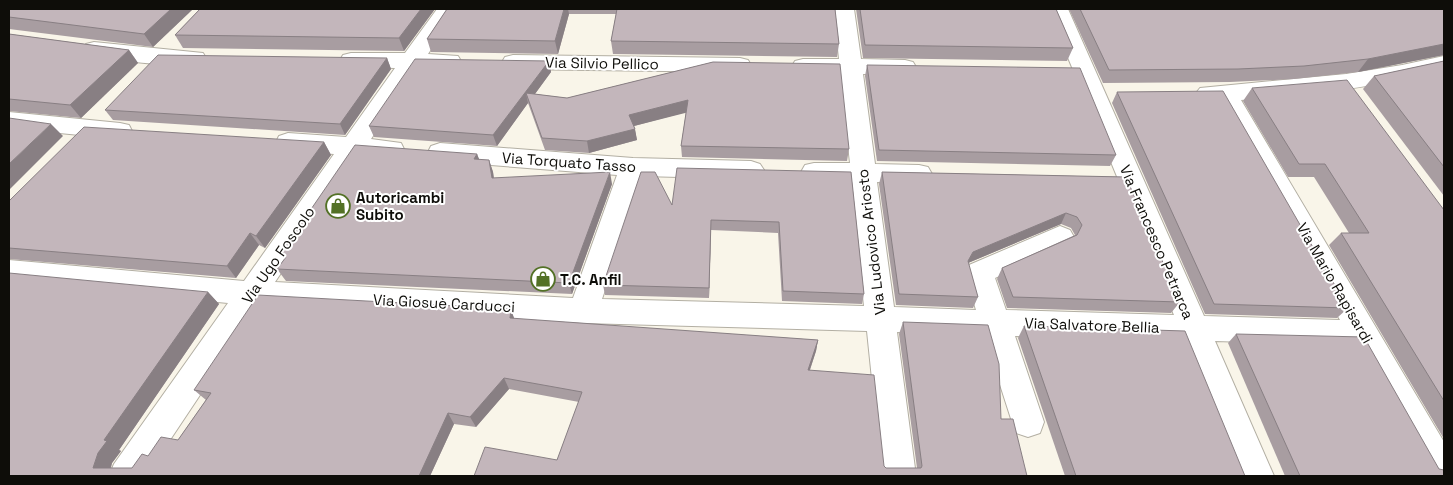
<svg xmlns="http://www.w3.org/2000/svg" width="1453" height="485" viewBox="0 0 1453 485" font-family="'Space Grotesk',sans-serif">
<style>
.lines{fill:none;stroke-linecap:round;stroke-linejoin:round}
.minor-casing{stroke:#b3afa3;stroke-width:2}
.minor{fill:#fff;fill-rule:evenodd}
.wall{fill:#a89da1}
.shaded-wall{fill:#887f83}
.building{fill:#c3b6bb;stroke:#887f83}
.labels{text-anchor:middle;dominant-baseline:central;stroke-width:4;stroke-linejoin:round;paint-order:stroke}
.street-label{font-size:15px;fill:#0e0d09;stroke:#fff}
.poi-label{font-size:15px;font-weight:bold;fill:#0e0d09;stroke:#fff;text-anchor:start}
</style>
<rect width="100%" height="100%" fill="#f9f5e9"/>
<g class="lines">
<g class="minor-casing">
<g id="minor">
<path d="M 437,9 L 457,9 L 428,54 L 458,56 L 461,61 L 458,66 L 450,68 L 418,68 L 371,139 L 401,143 L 404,149 L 401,155 L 392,158 L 360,156 L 275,282 L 573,298 L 617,175 L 440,161 L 431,158 L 428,152 L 431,146 L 440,143 L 633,158 L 751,161 L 760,164 L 764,170 L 760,176 L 751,179 L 643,176 L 602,299 L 864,306 L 851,182 L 814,181 L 805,179 L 801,172 L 805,165 L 814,163 L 850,163 L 840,74 L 803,73 L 795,71 L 792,66 L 795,61 L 803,59 L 839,59 L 834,9 L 854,9 L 861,59 L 905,60 L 913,62 L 916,67 L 913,72 L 905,74 L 863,74 L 875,164 L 919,165 L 928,167 L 932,174 L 928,181 L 919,183 L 877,182 L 894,307 L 976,310 L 965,273 L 969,265 L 1060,226 L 1070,230 L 1074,237 L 1070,244 L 995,278 L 1006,310 L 1174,315 L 1048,9 L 1068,9 L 1204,316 L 1340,320 L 1218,101 L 1200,98 L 1196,93 L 1200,88 L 1346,74 L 1402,65 L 1444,56 L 1444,70 C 1378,87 1309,95 1241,100 L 1444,442 L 1444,476 L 1427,476 L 1354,345 L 1215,341 L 1274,476 L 1240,476 L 1184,341 L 1015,336 L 1044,422 L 1040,433 L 1028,437 L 1016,433 L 1012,422 L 984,335 L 897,332 L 916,476 L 882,476 L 867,331 L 583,323 L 260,305 L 146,476 L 109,476 L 114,464 L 228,303 L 9,282 L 9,260 L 244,281 L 334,154 L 288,151 L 279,148 L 276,142 L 279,136 L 288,133 L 346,137 L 395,68 L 351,67 L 343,65 L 340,60 L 343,55 L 351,53 L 405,53 Z"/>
<path d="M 94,42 L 203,53 L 206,58 L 203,63 C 179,69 111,60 86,54 L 83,49 L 86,44 Z"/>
<polygon points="513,55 740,58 748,60 751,65 748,70 740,72 513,69 505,67 502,62 505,57"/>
<polygon points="9,112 120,123 129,125 132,131 129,137 120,139 9,128"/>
</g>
</g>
<use href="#minor" class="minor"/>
</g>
<g class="wall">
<polygon points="9,9 193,9 153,47 9,29"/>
<polygon points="200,9 435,9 404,51 183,48 175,35"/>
<polygon points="447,9 835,9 839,44 837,57 613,54 611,41 616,14 569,14 558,54 431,52 427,39"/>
<polygon points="856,9 1056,9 1073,48 1067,61 863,58"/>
<polygon points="1069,9 1444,9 1444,55 1358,72 1294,79 1230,82 1103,83"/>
<polygon points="9,34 129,50 138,63 81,118 9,111"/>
<polygon points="387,58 391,69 345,135 113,120 105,110"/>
<polygon points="549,61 551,72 535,94 567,98 713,62 849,149 847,161 682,157 681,146 686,112 634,126 637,140 589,153 545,150 528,103 497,146 374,137 369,126"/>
<polygon points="1444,61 1444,196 1363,89 1374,76"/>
<polygon points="867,65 1116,155 1110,166 877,161 865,76"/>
<polygon points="1252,88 1444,210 1444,439 1329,245 1341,233 1349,233 1314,177 1288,177 1243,101"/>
<polygon points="1117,92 1348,308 1337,318 1205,314 1112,103"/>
<polygon points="324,142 331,155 265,248 259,245 236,278 9,259 9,201"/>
<polygon points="477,154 479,160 489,160 493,172 494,178 612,184 572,294 286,281 277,269 285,259 281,253"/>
<polygon points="851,172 864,294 862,304 782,301 778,233 711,230 709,298 605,295 603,285 672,205"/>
<polygon points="882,172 1126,177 1180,302 1171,313 1007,308 997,279 1002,268 1075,235 1071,228 1061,224 968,263 978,297 973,308 896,305 879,184"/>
<polygon points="208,292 219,304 119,450 121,451 112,463 111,468 132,468 148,456 178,440 206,400 194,390 511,309 514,319 818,340 816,351 810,370 884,466 886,468 917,468 899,334 903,322 1001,419 1027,476 557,460 579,402 509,389 476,427 454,424 430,476 9,476"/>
<polygon points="1024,326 1245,476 1065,476 1018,338"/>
<polygon points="1236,334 1439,469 1444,476 1285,476 1228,343"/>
</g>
<g class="shaded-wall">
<polygon points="171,9 193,9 153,47 144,34"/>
<polygon points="421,9 435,9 404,51 399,38"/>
<polygon points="564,9 568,9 569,14 558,54 555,41"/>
<polygon points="1444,44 1444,55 1358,72 1368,59"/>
<polygon points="129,50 138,63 81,118 70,105"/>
<polygon points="387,58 391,69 345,135 340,124"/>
<polygon points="549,61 551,72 529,102 526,93 528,103 497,146 493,135"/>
<polygon points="688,100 689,112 630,127 629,115"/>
<polygon points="51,124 63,136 9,190 9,164"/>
<polygon points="635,129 637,140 589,153 587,141"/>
<polygon points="324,142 331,155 265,248 256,236"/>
<polygon points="477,154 482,166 474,159"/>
<polygon points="489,160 493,172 495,190 492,178"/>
<polygon points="610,172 612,184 572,294 569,283"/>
<polygon points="1066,213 1061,224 968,263 968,261 973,252"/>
<polygon points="711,220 711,230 709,298 709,288"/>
<polygon points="250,233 259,245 236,278 227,266"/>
<polygon points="208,292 219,304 119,450 121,451 112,463 108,476 93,468 98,453 104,440"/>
<polygon points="511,309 515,321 510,318"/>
<polygon points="818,340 816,351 806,381 808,370"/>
<polygon points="504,378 509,389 476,427 470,417"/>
<polygon points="448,413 454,424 430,476 419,476"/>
</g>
<g class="building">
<polygon points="9,9 171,9 144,34 9,17"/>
<polygon points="200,9 421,9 399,38 175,35"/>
<polygon points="447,9 564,9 555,41 427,39"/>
<polygon points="617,9 835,9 839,44 611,41"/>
<polygon points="860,9 1056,9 1073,48 865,45"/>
<polygon points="1080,9 1444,9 1444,44 1368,59 1304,66 1238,69 1109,70"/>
<polygon points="9,34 129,50 70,105 9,99"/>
<polygon points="158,55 387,58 340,124 105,110"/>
<polygon points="415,59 549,61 493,135 369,126"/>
<polygon points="1444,61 1444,167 1374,76"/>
<polygon points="713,62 840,64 849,149 681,146 688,100 629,115 635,129 587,141 542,138 526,93 567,98"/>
<polygon points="867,65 1080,68 1116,155 879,150"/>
<polygon points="1347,80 1444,210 1444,401 1341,233 1369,233 1325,164 1299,164 1252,88"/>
<polygon points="1223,91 1348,308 1214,304 1117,92"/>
<polygon points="9,118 51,124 9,164"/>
<polygon points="84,127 324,142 256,236 250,233 227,266 9,248 9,201"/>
<polygon points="355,145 477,154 474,159 489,160 492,178 610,172 569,283 277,269 286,257 281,253"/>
<polygon points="677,168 851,172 864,294 783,291 779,222 711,220 709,288 603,285 641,172 655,172 672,205"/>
<polygon points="882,172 1126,177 1180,302 1013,297 1002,268 1077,235 1082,225 1077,217 1066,213 973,252 968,261 978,297 899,294"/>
<polygon points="9,273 208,292 104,440 107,441 98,453 93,468 132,468 142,454 148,456 161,437 178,440 211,393 194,390 258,295 511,309 510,318 818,340 808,370 874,375 884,466 886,468 921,468 922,466 903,322 988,325 999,364 1001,419 1013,419 1027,476 474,476 485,447 557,460 582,392 504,378 470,417 448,413 419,476 9,476"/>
<polygon points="1024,326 1185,331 1245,476 1076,476"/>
<polygon points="1236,334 1364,337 1439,469 1444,470 1444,476 1300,476"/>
</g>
<defs>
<g id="shop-ring" transform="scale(1.25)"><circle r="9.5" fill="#fff" stroke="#537126" stroke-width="1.5"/><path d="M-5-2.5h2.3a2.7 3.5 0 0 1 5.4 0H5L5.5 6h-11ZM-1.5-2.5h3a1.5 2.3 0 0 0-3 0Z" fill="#537126"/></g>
</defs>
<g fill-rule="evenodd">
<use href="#shop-ring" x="338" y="206"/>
<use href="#shop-ring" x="543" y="279"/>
</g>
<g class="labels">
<g class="street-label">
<text transform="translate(602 63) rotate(1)">Via Silvio Pellico</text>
<text transform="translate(569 162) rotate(4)">Via Torquato Tasso</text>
<text transform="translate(871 242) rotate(-97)">Via Ludovico Ariosto</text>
<text transform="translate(1157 242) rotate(67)">Via Francesco Petrarca</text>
<text transform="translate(278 255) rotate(-55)">Via Ugo Foscolo</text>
<text transform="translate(1335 283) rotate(60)">Via Mario Rapisardi</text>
<text transform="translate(444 303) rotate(3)">Via Giosuè Carducci</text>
<text transform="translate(1092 325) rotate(2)">Via Salvatore Bellia</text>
</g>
<g class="poi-label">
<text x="356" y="197">Autoricambi<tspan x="356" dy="17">Subito</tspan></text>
<text x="560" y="279">T.C. Anfil</text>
</g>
</g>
<rect width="1453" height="485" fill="none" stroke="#0e0d09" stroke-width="20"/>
</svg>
